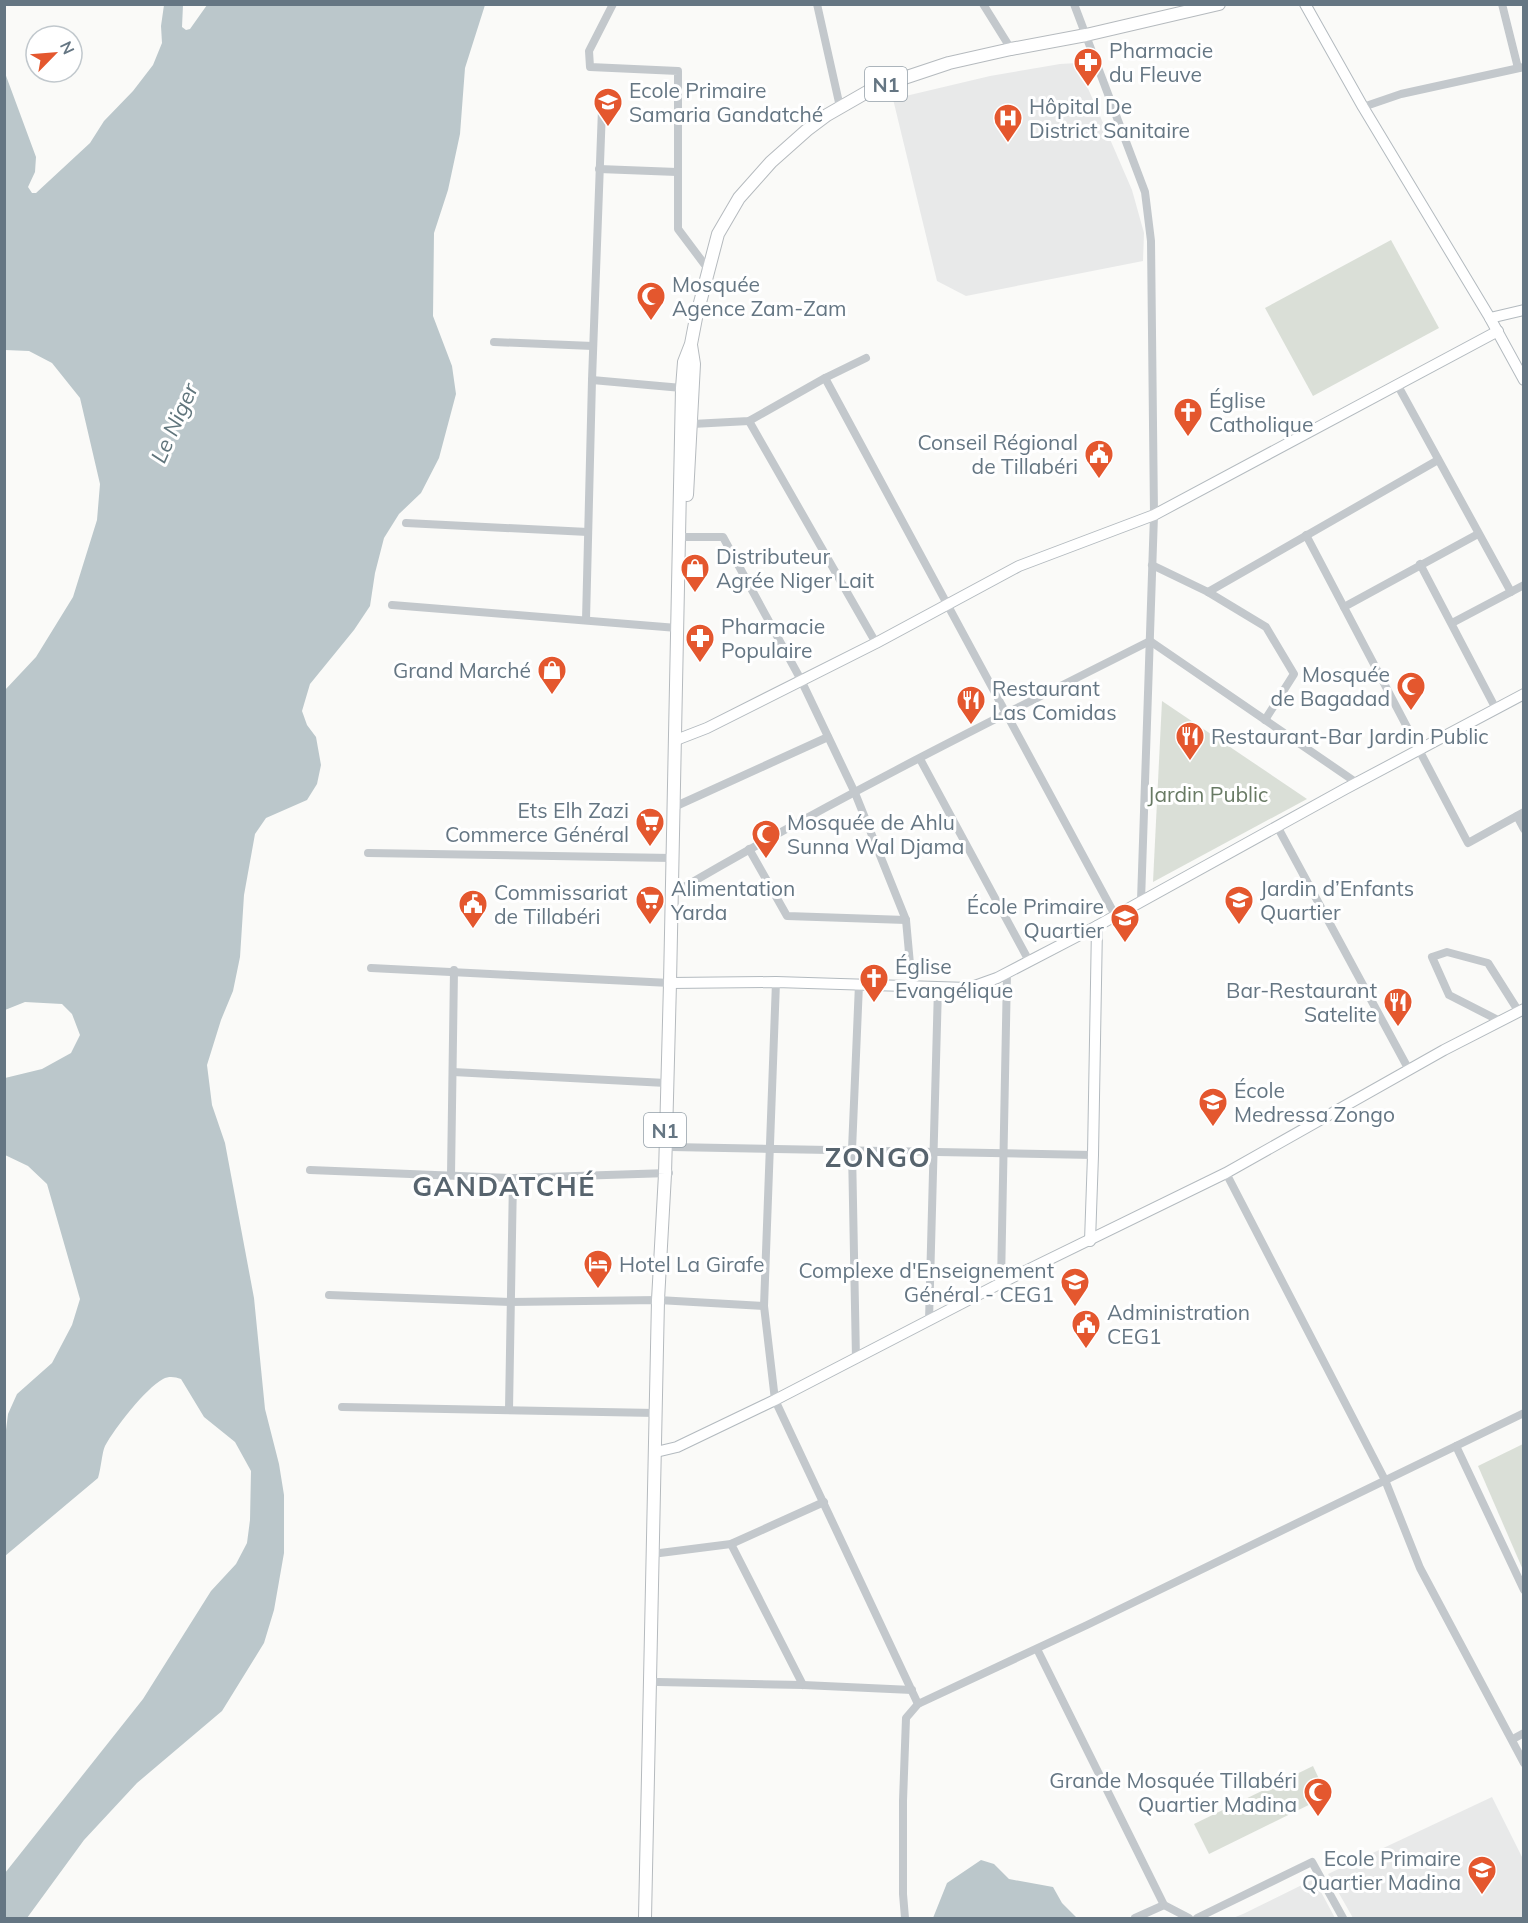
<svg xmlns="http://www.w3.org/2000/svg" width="1528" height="1923" viewBox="0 0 1528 1923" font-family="Mulish,sans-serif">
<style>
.built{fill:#e8e9e9}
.green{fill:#dadfd7}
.water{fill:#bbc7cb}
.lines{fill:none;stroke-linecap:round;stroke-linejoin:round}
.secondary-casing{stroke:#b3babf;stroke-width:12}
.primary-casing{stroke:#b5babe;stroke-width:14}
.street{stroke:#c3c8cc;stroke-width:8}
.secondary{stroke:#fff;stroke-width:10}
.primary{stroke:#fff;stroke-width:12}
.labels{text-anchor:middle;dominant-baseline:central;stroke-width:6;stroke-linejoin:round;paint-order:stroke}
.shield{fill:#fff;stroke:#939fa8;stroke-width:1.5}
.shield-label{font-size:20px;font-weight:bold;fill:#657683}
.poi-label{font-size:21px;fill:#657683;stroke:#fff;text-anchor:start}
.park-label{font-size:21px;fill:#687a64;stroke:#fff}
.water-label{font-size:22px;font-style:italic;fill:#60757c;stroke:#fff}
.district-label{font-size:27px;font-weight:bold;letter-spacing:1.5px;fill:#57646e;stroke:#fff}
</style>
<rect width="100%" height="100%" fill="#fafaf8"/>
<g class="built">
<polygon points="1077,63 1132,190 1144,233 1143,261 966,296 937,281 893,99 990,76 1060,64"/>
<polygon points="1492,1797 1523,1859 1523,1918 1353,1918 1328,1874"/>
<polygon points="1314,1879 1335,1918 1233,1918 1243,1914"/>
</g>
<g class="green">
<polygon points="1391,240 1439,328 1313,396 1265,308"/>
<polygon points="1162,701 1307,799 1153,882"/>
<polygon points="1523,1444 1523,1570 1478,1466"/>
<polygon points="1313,1766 1327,1796 1209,1854 1194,1824"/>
</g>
<g class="water">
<path d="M 164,5 L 183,5 L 182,27 L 186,30 L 190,29 L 207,5 L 485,5 L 465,68 L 460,134 L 448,190 L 434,233 L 433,316 L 452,366 L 456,394 L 439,458 L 421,493 L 399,514 L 384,538 L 375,573 L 370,606 L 354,630 L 310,684 L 302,711 L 307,725 L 316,737 L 321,765 L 317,784 L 307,800 L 266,818 L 255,834 L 244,895 L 240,957 L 233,991 L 221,1020 L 207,1065 L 212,1105 L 225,1143 L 254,1298 L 265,1409 L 279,1464 L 284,1495 L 284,1553 L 274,1610 L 264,1643 L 222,1711 L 137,1783 L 84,1840 L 27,1918 L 5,1918 L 5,1873 L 143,1699 L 211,1591 L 236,1564 L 247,1543 L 250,1520 L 251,1471 L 235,1442 L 204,1417 L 181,1379 C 175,1377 169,1376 163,1379 C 145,1389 115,1428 105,1446 C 102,1452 101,1469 98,1478 L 5,1556 L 4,1446 L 8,1414 L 17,1394 L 52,1363 L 72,1325 L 80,1299 L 47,1184 L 28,1166 L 5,1155 L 5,1078 L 42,1069 L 71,1053 L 80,1035 L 72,1014 L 62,1004 L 25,1002 L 5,1010 L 5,690 L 36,657 L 73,597 L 97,520 L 100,484 L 80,398 L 52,363 L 29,351 L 5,350 L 5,73 L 36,157 L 35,172 L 28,187 L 32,193 L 36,193 L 90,143 L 104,121 L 133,91 L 153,65 L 162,43 L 161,26 Z"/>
<polygon points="981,1860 994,1864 1009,1879 1053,1887 1062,1903 1077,1918 933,1918 947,1883"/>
</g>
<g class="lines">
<g class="secondary-casing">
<g id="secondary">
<polyline points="1305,4 1363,107 1490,318 1524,380"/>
<polyline points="1490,318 1524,310"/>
<polyline points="676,740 707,728 876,643 1019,566 1154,515 1498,331"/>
<polyline points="670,983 776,982 969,988 997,978 1097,926 1345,789 1524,694"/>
<polyline points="1090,1241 1093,1155 1097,926"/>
<polyline points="656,1452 677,1447 775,1400 1001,1283 1226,1173 1444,1050 1524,1009"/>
</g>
</g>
<g class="primary-casing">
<g id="primary">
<polyline points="687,495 694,364 691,345"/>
<polyline points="645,1918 658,1300 665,1174 670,983 682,388 684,362 691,344 696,318 718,234 739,198 771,162 807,130 827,115 874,88 949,63 1011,49 1086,35 1219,4"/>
</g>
</g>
<g class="street">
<polyline points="613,4 589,51 590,67 678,71 678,229 708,269"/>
<polyline points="817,4 840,107"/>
<polyline points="983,4 1011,49"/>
<polyline points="1074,4 1145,192 1151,241 1154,515 1141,901"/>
<polyline points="1502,4 1518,68"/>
<polyline points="1363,107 1401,94 1524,67"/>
<polyline points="599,169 677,172"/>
<polyline points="494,342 593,346"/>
<polyline points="825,378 1115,915"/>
<polyline points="592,380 682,388"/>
<polyline points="1397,384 1511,592"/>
<polyline points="749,421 876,643"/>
<polyline points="692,424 749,421 825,378 866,358"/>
<polyline points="406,523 588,532"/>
<polyline points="1306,535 1468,843 1524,812"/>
<polyline points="684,537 723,537 801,680 855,793 906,920 912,986"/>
<polyline points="1420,564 1496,709"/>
<polyline points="1152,565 1208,592 1266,627 1294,674 1265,720"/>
<polyline points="1208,592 1438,460"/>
<polyline points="392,605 677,628"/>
<polyline points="1344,607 1478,534"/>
<polyline points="586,620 592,380 602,109"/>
<polyline points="1452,623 1524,585"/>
<polyline points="920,759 1029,961"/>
<polyline points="674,807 828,737"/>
<polyline points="1517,816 1524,829"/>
<polyline points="1277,826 1409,1070"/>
<polyline points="749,849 787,916 906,920"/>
<polyline points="368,853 672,858"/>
<path d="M 679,890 C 832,800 991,721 1150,641 L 1357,783"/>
<polyline points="371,968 670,983"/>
<polyline points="776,982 764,1306 775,1400 918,1704"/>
<polyline points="1500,1021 1449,995 1432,957 1447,952 1488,963 1519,1012"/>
<polyline points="453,1072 666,1083"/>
<polyline points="671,1147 1093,1155"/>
<polyline points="310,1170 513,1178 669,1173"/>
<polyline points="1226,1173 1385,1480 1420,1568 1524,1763"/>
<polyline points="451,1175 454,970"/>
<polyline points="1001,1283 1007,973"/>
<polyline points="329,1295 510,1302 658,1300 764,1306"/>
<polyline points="929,1321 938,987"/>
<polyline points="856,1359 852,1150 859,984"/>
<polyline points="342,1407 656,1413"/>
<polyline points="509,1410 513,1178"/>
<polyline points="1456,1446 1524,1590"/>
<polyline points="731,1544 803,1685"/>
<polyline points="660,1553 731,1544 824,1502"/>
<polyline points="1037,1649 1164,1905 1135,1918"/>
<polyline points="658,1682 803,1685 912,1690"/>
<polyline points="1513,1739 1524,1733"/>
<polyline points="1164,1905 1189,1918"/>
<polyline points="905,1918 903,1894 903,1801 906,1718 918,1704 1087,1625 1524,1413"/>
<polyline points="1197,1918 1312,1862 1343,1918"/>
</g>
<use href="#secondary" class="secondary"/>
<use href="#primary" class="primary"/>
</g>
<defs>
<g id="pharmacy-pin" transform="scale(1.5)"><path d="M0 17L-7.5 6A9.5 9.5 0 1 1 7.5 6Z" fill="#e4572e" stroke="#fff"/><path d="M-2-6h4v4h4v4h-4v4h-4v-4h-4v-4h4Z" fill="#fff"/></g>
<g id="school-pin" transform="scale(1.5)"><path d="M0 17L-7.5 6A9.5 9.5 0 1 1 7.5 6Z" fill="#e4572e" stroke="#fff"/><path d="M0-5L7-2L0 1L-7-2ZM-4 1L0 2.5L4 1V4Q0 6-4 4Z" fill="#fff"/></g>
<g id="hospital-pin" transform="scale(1.5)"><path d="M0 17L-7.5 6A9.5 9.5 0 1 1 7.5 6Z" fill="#e4572e" stroke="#fff"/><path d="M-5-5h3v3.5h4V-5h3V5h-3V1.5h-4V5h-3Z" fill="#fff"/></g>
<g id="mosque-pin" transform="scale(1.5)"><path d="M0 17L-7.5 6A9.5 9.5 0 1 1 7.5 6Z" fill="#e4572e" stroke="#fff"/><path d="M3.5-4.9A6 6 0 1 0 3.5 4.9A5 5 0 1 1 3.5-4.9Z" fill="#fff"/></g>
<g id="church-pin" transform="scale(1.5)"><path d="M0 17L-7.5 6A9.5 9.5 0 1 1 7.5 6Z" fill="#e4572e" stroke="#fff"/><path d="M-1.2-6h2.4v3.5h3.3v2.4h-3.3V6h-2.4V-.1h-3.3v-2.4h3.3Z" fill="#fff"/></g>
<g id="civic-pin" transform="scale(1.5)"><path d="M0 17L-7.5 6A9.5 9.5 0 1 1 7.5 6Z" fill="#e4572e" stroke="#fff"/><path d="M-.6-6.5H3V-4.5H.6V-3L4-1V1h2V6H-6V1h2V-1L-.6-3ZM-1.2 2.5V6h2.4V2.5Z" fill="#fff"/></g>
<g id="shop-pin" transform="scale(1.5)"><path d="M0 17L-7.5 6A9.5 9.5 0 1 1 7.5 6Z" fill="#e4572e" stroke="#fff"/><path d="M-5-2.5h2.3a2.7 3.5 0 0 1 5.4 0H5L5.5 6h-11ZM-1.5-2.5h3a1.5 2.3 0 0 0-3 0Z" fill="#fff"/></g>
<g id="restaurant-pin" transform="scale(1.5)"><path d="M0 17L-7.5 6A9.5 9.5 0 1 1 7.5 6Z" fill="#e4572e" stroke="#fff"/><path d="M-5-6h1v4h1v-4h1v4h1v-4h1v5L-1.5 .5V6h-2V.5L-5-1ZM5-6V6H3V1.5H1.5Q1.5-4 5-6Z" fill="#fff"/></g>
<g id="supermarket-pin" transform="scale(1.5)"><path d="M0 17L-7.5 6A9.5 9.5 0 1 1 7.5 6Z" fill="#e4572e" stroke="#fff"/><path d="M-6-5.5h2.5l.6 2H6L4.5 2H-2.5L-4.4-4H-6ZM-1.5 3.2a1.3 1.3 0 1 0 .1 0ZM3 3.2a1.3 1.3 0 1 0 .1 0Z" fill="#fff"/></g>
<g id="hotel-pin" transform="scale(1.5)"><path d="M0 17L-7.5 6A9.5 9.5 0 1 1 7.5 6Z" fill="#e4572e" stroke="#fff"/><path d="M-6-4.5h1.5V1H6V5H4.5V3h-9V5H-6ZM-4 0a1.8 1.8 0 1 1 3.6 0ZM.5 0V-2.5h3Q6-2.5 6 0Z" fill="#fff"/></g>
</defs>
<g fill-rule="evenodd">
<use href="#pharmacy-pin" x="1088" y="62"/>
<use href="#school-pin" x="608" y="102"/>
<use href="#hospital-pin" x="1008" y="118"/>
<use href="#mosque-pin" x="651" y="296"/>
<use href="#church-pin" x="1188" y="412"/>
<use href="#civic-pin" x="1099" y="454"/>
<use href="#shop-pin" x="695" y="568"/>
<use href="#pharmacy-pin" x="700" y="638"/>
<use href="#shop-pin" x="552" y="670"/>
<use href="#mosque-pin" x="1411" y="686"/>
<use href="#restaurant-pin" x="971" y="700"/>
<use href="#restaurant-pin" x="1190" y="736"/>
<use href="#supermarket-pin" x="650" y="822"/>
<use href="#mosque-pin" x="766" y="834"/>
<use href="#supermarket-pin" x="650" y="900"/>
<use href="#school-pin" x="1239" y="900"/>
<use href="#civic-pin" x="473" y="904"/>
<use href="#school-pin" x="1125" y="918"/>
<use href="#church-pin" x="874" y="978"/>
<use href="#restaurant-pin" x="1398" y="1002"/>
<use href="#school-pin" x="1213" y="1102"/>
<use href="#hotel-pin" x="598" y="1264"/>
<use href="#school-pin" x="1075" y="1282"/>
<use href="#civic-pin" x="1086" y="1324"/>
<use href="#mosque-pin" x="1318" y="1792"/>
<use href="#school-pin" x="1482" y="1870"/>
</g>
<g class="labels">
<g class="shield">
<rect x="865" y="67" width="42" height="34" rx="4.5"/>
<rect x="644" y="1113" width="42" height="34" rx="4.5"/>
</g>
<g class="shield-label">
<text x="886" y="84">N1</text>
<text x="665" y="1130">N1</text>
</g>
<g class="poi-label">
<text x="1109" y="50">Pharmacie<tspan x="1109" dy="24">du Fleuve</tspan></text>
<text x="629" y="90">Ecole Primaire<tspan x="629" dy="24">Samaria Gandatché</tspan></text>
<text x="1029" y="106">Hôpital De<tspan x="1029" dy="24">District Sanitaire</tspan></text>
<text x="672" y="284">Mosquée<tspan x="672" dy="24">Agence Zam-Zam</tspan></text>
<text x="1209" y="400">Église<tspan x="1209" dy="24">Catholique</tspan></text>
<text x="1078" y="442" text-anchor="end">Conseil Régional<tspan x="1078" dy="24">de Tillabéri</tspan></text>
<text x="716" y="556">Distributeur<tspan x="716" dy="24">Agrée Niger Lait</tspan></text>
<text x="721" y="626">Pharmacie<tspan x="721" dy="24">Populaire</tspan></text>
<text x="531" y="670" text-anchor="end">Grand Marché</text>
<text x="1390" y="674" text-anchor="end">Mosquée<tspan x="1390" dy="24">de Bagadad</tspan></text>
<text x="992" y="688">Restaurant<tspan x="992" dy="24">Las Comidas</tspan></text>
<text x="1211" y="736">Restaurant-Bar Jardin Public</text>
<text x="629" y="810" text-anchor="end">Ets Elh Zazi<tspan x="629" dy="24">Commerce Général</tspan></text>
<text x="787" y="822">Mosquée de Ahlu<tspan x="787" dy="24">Sunna Wal Djama</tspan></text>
<text x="671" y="888">Alimentation<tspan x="671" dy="24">Yarda</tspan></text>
<text x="1260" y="888">Jardin d’Enfants<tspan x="1260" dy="24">Quartier</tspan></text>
<text x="494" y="892">Commissariat<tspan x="494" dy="24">de Tillabéri</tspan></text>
<text x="1104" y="906" text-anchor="end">École Primaire<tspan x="1104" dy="24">Quartier</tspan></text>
<text x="895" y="966">Église<tspan x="895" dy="24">Evangélique</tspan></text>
<text x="1377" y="990" text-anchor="end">Bar-Restaurant<tspan x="1377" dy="24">Satelite</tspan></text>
<text x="1234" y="1090">École<tspan x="1234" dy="24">Medressa Zongo</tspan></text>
<text x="619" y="1264">Hotel La Girafe</text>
<text x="1054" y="1270" text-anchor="end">Complexe d'Enseignement<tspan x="1054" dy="24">Général - CEG1</tspan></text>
<text x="1107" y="1312">Administration<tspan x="1107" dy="24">CEG1</tspan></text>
<text x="1297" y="1780" text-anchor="end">Grande Mosquée Tillabéri<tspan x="1297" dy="24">Quartier Madina</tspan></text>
<text x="1461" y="1858" text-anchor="end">Ecole Primaire<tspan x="1461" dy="24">Quartier Madina</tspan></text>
</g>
<g class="park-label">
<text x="1208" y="794">Jardin Public</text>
</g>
<g class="water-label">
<text transform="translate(174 423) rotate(-66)">Le Niger</text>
</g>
<g class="district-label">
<text x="878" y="1157">ZONGO</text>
<text x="504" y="1186">GANDATCHÉ</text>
</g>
</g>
<rect width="1528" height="1923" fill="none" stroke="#657683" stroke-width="12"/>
<g transform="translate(54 54) rotate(65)"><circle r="28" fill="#ffffff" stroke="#c1c8cd" stroke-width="1.5"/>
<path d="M0-4.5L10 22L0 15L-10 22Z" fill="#e4572e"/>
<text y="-9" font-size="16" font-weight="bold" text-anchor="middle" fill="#657683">N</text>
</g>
</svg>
